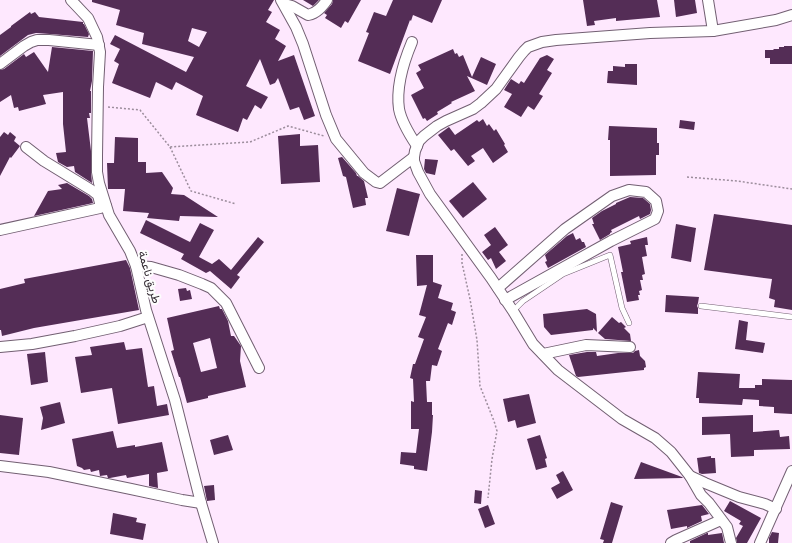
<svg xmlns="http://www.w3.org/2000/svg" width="792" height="543" viewBox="0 0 792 543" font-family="Ubuntu,Vazirmatn,sans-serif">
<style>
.building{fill:#542d56;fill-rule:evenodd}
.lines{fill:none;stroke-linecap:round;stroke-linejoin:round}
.lane-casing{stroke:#725f72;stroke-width:6}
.street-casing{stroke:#725f72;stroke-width:12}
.path{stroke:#9c8d9c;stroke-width:1.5;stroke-dasharray:2 2;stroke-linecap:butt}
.lane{stroke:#fff;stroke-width:5}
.street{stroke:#fff;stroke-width:10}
.labels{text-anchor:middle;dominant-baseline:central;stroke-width:4;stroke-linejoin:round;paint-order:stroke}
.street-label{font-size:12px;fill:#383038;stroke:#fdfdfd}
</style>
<rect width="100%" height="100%" fill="#fee8fe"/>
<g class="building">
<path d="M 92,0 L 274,0 L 268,10 L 272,12 L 266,22 L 280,30 L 275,39 L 286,46 L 278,61 L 294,55 L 315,116 L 304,120 L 299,107 L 290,110 L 278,78 L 275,83 L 270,85 L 260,59 L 246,86 L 268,97 L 261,109 L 255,105 L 247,120 L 243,118 L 238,132 L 196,115 L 203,96 L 176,82 L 172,90 L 156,82 L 150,98 L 112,83 L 119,64 L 114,61 L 120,49 L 110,44 L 115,35 L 186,72 L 194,57 L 142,44 L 144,33 L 116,25 L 120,10 L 92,2 ZM 192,28 L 207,32 L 199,47 L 188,41 Z"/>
<polygon points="303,0 319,0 313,6"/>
<polygon points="333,0 361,0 348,23 345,21 341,28 325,18 327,15 324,13 332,4"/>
<polygon points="393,0 442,0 432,23 413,15 411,21 410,20 390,74 358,61 369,33 366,32 374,12 386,16"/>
<polygon points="583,0 657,0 660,17 616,21 616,18 594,21 595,25 587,26"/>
<polygon points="674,0 695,0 697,13 676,17"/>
<polygon points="30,12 31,14 35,12 39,17 83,22 83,24 84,24 89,34 88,37 50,34 36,33 28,35 0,56 0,35 11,27 11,26"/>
<polygon points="784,46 792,46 792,64 770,64 770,58 765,58 765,50 773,50 774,49 779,49 779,47 784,47"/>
<polygon points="52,47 93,51 92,81 90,91 91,91 91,113 89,113 90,118 87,118 91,151 91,172 92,183 75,172 74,166 67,167 58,162 56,153 66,152 63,124 63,92 43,95 46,104 19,111 18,107 14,108 11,95 0,102 0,70 4,69 24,54 26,57 34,52 48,72"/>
<polygon points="453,49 455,54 457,53 459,57 463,55 472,77 481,57 496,64 487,85 467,76 475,91 451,102 452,103 437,112 438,114 427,121 425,118 423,119 411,95 424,88 416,73 421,70 418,65"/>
<polygon points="547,55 554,59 547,70 552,73 539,94 543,96 534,110 528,106 521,117 504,107 512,94 504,90 511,79 519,84 521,81 524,83 540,58"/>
<polygon points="625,64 637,64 637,85 607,83 608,71 613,71 613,66 625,67"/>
<polygon points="483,119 487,126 489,124 494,131 496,129 505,144 504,145 508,152 493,163 483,148 471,156 475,161 468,166 454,149 451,151 438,135 449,127 455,135 477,120 479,122"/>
<polygon points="680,120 695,122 694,130 679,128"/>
<polygon points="609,126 657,128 657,143 659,143 659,155 656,155 656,175 610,176 610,140 608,140"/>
<polygon points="4,132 8,135 10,132 16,137 14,141 20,146 11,158 10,157 0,176 0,137"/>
<polygon points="300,134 300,146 318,145 320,182 281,184 278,136"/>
<polygon points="115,137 138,138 138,162 146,162 146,173 162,172 173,188 171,194 184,195 218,217 180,216 179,221 147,218 149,213 123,211 125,189 108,189 107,163 114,163"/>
<polygon points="342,157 356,173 357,176 358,176 364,181 368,198 365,198 366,205 353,208 346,177 343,176 338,158"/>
<polygon points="425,159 438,160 435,175 426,173 424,169"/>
<polygon points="473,182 487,199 463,218 449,201"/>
<polygon points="67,183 89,196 92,199 93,203 34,216 48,191 62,189 58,185"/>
<polygon points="397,188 420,194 409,236 386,231"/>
<polygon points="630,197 643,198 650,204 651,210 650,214 640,219 639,216 611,230 612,232 610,233 610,234 600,240 592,224 594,224 592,218 602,211 616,204 616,203"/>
<polygon points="714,214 792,225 792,310 774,307 775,300 769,298 772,279 704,270"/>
<polygon points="146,220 190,242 200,223 214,230 199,257 212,264 219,259 231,270 258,237 264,242 237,275 240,277 231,289 210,271 206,273 181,259 184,254 140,233"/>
<polygon points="676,224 696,228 691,262 671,258"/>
<polygon points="495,227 508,245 499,252 506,261 496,269 491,258 488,260 482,252 491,245 484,235"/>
<polygon points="573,233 576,240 580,238 582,242 584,242 586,247 548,268 545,262 547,261 545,255 567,236"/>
<polygon points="647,237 648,245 645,245 647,256 642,257 645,274 642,275 643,280 640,280 642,290 639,291 640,295 638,295 639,300 627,302 621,272 623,272 618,247 631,244 630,241"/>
<polygon points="416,255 433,255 433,282 442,285 438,298 453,303 451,310 456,312 452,325 448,323 438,349 442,351 437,366 432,365 430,381 426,381 427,402 432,402 432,415 433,415 432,432 427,471 414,469 414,466 400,464 401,452 416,453 419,429 411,429 411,401 414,402 413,379 410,378 413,364 415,364 424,339 418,337 426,317 419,315 427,285 417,286"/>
<polygon points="126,260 130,268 139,310 34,328 2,336 1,330 0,330 0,289 25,283 24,279"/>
<polygon points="186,288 187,291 190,290 192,299 180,301 178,289"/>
<polygon points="666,295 699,297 698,303 697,306 698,308 698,314 665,312"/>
<path d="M 219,306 L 220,309 L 222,309 L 228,321 L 231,336 L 234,336 L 241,346 L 240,361 L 246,387 L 208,396 L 208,398 L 187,403 L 180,377 L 179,377 L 171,351 L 174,350 L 167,318 ZM 210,338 L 217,368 L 201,372 L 193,343 Z"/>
<polygon points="587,309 596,314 597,332 593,328 593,330 551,335 544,327 543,314"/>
<polygon points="612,317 619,323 621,322 626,327 624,328 630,334 631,341 605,339 598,333"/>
<polygon points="739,320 748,322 746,340 765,343 763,353 735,349"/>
<polygon points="124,342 126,350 142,348 148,387 154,386 157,406 167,404 169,415 118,424 112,388 81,393 75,357 92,355 90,347"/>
<polygon points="639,350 640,356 645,361 646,367 644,368 644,370 578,377 576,376 569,355 587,352 596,352 597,356 618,353 633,353 635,351"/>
<polygon points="45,352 48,382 31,385 27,354"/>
<polygon points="698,372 740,374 739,388 755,388 755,385 762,385 762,379 792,380 792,414 774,413 774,407 759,406 759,400 743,399 742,405 699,403 699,398 696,398"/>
<polygon points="529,394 536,423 517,428 515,420 508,422 503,399"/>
<polygon points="60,402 65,423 41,430 43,418 40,407"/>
<polygon points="0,415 23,418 19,455 0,453"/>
<polygon points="753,415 753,432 779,430 780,437 789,436 790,449 754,450 754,456 731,457 730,434 702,435 702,417"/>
<polygon points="113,431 117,448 135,445 135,447 162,442 168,471 157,473 158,488 149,486 149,474 127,478 126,475 110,478 108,478 107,475 100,476 99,470 91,472 90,469 84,470 82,468 77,466 72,439"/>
<polygon points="228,435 233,450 214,455 210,440"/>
<polygon points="540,435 547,458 545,459 547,467 536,470 527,439"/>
<polygon points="711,456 711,458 715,458 716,473 702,474 699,473 697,458"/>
<polygon points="641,462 682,477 683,478 634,479"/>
<polygon points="563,471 573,490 557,499 551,488 560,483 556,475"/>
<polygon points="214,485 215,500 207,501 204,486"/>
<polygon points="475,490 482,491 481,504 474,503"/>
<polygon points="730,501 761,518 747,543 737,543 736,538 743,526 739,524 741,521 724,511"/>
<polygon points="611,502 623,506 612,543 603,543 604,540 600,539"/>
<polygon points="488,505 495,524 485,528 478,509"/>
<polygon points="702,505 709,514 701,516 702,521 687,528 687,526 671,529 667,510"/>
<polygon points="113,513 137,518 136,522 146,524 143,540 110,534"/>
<polygon points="772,532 779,533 778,543 769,543 769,538"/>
<polygon points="707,533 708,533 708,535 722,533 724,543 690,543 690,541"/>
</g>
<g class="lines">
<g class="lane-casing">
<g id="lane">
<polyline points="701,306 792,317"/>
<polyline points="513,311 523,301 563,274 610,255 622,308 629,323"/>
</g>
</g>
<g class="street-casing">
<g id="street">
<polyline points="71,0 88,18 97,37 100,52 98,87 97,156 97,172 99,183 109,215 130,251 136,266 146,310 175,400 201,503 213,543"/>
<polyline points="281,0 296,27 303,44 326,115 336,139 364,173 376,182 380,183 414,157"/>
<polyline points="708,0 713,31"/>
<path d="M 284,4 L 292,6 L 308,15 C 317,13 322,7 327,0"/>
<path d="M 412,42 C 404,61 396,88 399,109 C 401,120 411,137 417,146"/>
<polyline points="0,64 24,46 31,42 37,40 49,40 99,45"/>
<polyline points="26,147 44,161 93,191 98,195 100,203"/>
<polyline points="0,230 100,208 106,206"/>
<polyline points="136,266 151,267 179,275 202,284 211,288 226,303 259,368"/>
<polyline points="498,288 565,229 612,196 629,190 646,192 656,201 658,211 655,219 611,241 505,300"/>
<polyline points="0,347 32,344 75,336 120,326 148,317"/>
<polyline points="543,354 586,345 630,347"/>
<polyline points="0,466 49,472 131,489 182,500 201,503"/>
<polyline points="690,476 701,495 709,503 727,527 731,543"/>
<polyline points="776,509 765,504 739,497 705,483 690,476 671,452 655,438 622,419 558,370 533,344 513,311 491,278 430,194 418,172 414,161 414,157 415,151 419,141 424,136 437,126 446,121 473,109 481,103 496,89 519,57 524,51 528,47 542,42 556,40 650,33 713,31 776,20 792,15"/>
<polyline points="671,543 676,540 721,520"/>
<polyline points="760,543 792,471"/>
</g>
</g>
<g class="path">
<polyline points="108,107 140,110 170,147 250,142 288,126 324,136"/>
<polyline points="170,147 191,191 236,204"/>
<polyline points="687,177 737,181 792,189"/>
<polyline points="462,254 462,263 470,299 477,340 480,386 494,421 497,431 492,459 488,498"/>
</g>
<use href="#lane" class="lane"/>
<use href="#street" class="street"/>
</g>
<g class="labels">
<g class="street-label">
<text transform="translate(150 277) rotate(74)">طريق ناعمة</text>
</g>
</g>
</svg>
